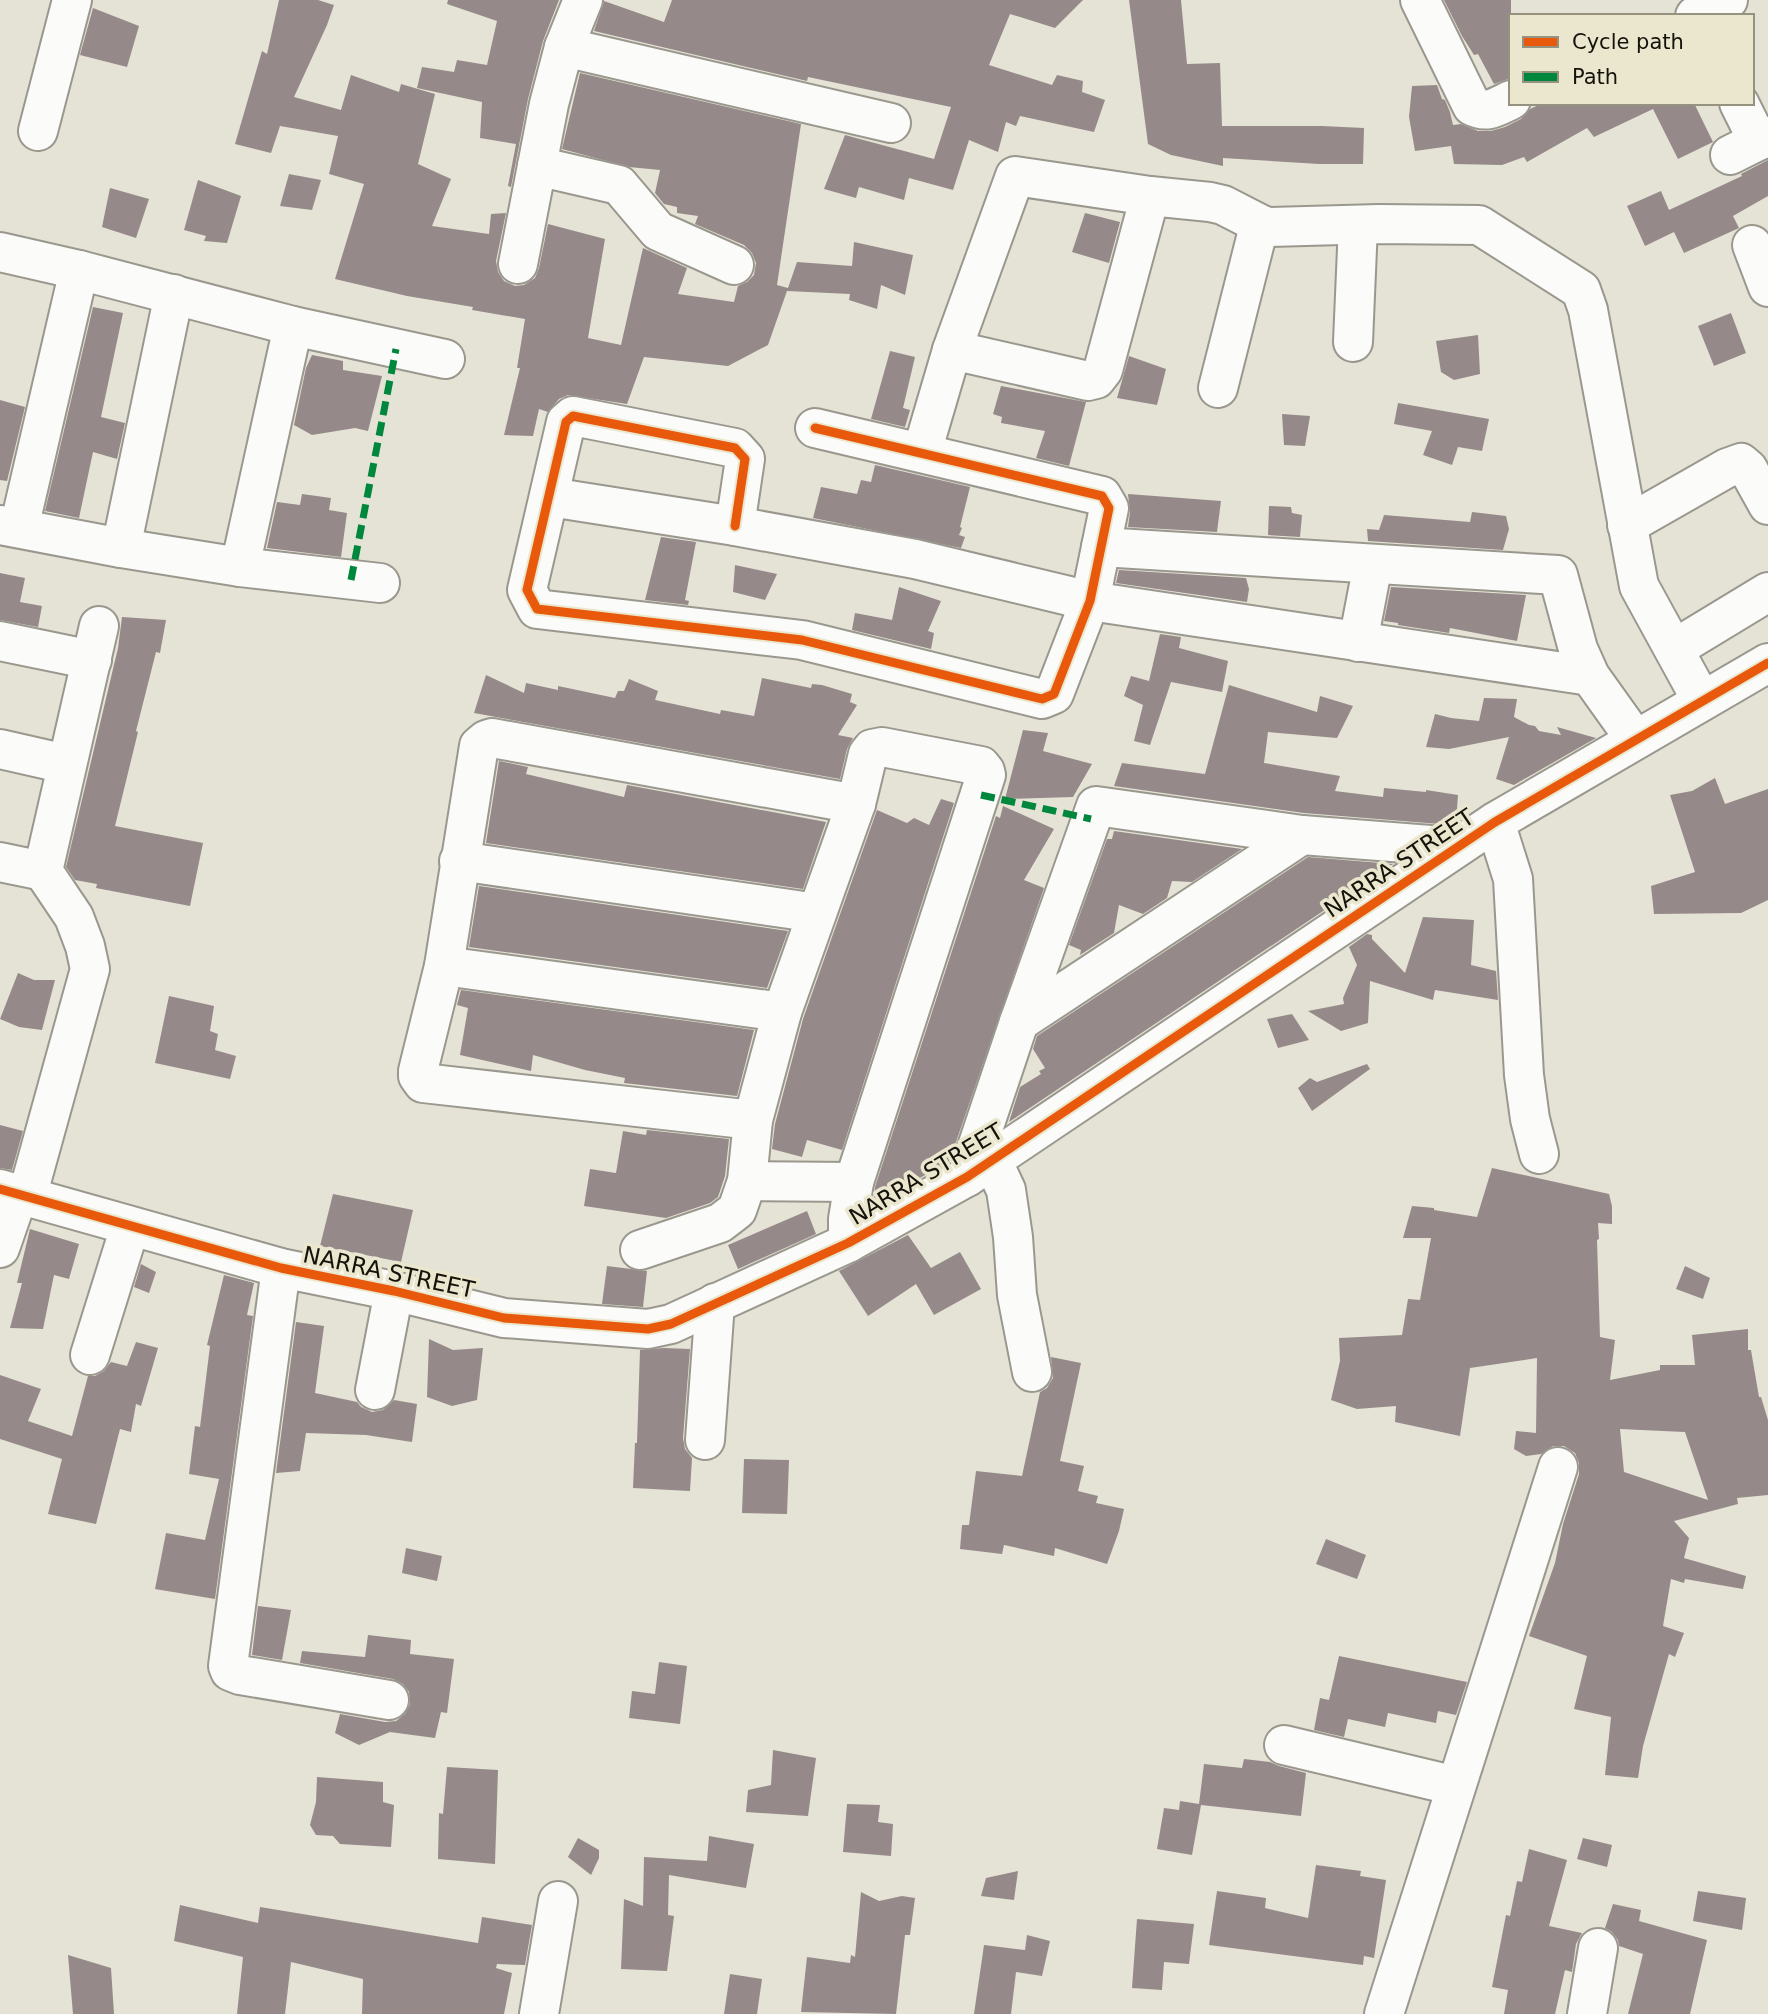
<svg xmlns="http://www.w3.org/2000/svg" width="1768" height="2014" viewBox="0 0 1768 2014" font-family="'DejaVu Sans',sans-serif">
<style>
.building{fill:#96898a;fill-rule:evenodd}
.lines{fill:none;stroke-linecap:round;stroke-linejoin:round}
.minor-casing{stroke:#9a988e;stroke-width:42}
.minor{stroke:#fbfbf9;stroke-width:38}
.quiet{stroke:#00873e;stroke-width:7;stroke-dasharray:14 7;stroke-linecap:butt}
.cycleway-casing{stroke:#ebe7cf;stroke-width:13}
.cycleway{stroke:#e8590c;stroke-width:9}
.labels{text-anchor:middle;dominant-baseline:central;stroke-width:7;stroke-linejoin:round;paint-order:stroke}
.street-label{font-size:23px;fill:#14120a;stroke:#ebe7cf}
</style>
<rect width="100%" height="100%" fill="#e5e3d5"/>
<g class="building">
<polygon points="279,0 318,0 334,5 327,25 294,97 341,110 351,75 399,92 401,84 435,94 418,164 451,179 432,226 489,234 491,214 506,213 496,261 498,272 504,281 515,286 524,285 535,278 539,268 548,224 605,239 588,338 621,345 643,248 687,268 678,294 734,302 738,286 747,282 754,275 756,263 752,253 744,245 695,224 698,216 677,213 677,207 664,204 655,193 660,170 629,167 562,149 580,73 801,124 777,285 788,288 797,262 852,266 854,242 913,255 905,295 881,285 877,309 849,300 850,294 787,291 768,345 728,366 644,357 627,404 568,395 559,399 548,412 539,409 533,436 504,435 520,368 517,368 525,319 472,310 473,307 407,296 335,279 364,184 329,174 338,136 280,126 271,153 235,144 262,51 267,54"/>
<polygon points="448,0 559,0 543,41 528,99 511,187 508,186 516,144 480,138 482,102 417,88 422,67 454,72 457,60 487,65 497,21 447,4"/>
<polygon points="672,0 1083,0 1055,28 1010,14 989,65 1052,85 1057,75 1083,81 1082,92 1105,100 1094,132 1020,116 1016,126 1006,122 998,152 969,140 953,190 909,178 904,200 859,187 856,198 824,189 845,135 934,159 951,107 808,77 807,81 594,31 604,1 664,22"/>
<polygon points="1129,0 1181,0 1187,64 1220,63 1222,126 1322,126 1364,128 1363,164 1319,164 1223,158 1223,166 1171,155 1148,144"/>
<polygon points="1444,0 1511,0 1511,78 1494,84 1478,54 1474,55 1462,36"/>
<polygon points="93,8 139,26 127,67 80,55"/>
<polygon points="1437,85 1442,99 1445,100 1450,112 1453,125 1461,124 1478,131 1491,131 1505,127 1521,119 1530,109 1543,103 1694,103 1713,142 1678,159 1653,109 1594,137 1587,128 1527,162 1524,157 1502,165 1454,164 1451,146 1415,151 1409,117 1412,86"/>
<polygon points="1768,160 1768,196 1733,216 1739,228 1684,253 1674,232 1645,246 1627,206 1661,191 1669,210 1742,176 1741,174"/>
<polygon points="289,174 321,180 312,210 280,206"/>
<polygon points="198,180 241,196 227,243 204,241 206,236 184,230"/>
<polygon points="110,188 149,199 136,238 102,227"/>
<polygon points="1085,213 1120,222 1109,263 1072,252"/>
<polygon points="93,307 123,313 101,417 125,423 117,459 93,452 79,518 45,511"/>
<polygon points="1731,313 1746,353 1714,366 1698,326"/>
<polygon points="1478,335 1480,374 1454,380 1441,372 1436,341"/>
<polygon points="890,351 915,357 903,408 910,410 905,427 871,419"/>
<polygon points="312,355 343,361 343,370 382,376 368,431 355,428 312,435 294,425 306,368"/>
<polygon points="1129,356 1166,369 1157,405 1117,398"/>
<polygon points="1001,386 1086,402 1069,466 1036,458 1045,431 1001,423 1002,417 993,414"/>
<polygon points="0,400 25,407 7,481 0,480"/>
<polygon points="1398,403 1489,419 1482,451 1458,447 1452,465 1423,455 1432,431 1394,424"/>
<polygon points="1282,414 1310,416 1305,446 1284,445"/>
<polygon points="875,465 970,487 960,527 962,528 959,535 965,537 961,548 813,518 821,487 857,494 861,480 871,482"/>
<polygon points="302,494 331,498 329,510 347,513 341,557 267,548 277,502 300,505"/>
<polygon points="1128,494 1221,501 1217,532 1128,527 1130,512"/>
<polygon points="1269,506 1291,507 1292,513 1302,515 1300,537 1268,535"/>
<polygon points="1472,512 1506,516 1509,529 1503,550 1368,541 1367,529 1379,530 1384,515 1470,522"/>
<polygon points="661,537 696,542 685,600 689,601 688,605 645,600"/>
<polygon points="735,565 777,574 765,600 733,592"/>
<polygon points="1119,570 1246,578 1249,589 1247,602 1116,583"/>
<polygon points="0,573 25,578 20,602 42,606 38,627 0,620"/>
<polygon points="899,587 941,601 928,631 934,633 931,649 852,630 855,613 892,620"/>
<polygon points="1391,587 1526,595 1517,641 1450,628 1449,633 1398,625 1398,623 1384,621"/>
<polygon points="122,617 166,620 160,653 156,652 136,731 138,732 115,826 203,843 190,906 96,888 97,884 75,880 66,867 118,648"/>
<polygon points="1160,634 1181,637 1179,648 1228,661 1222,692 1171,682 1150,745 1134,741 1143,705 1124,696 1131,676 1149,681"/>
<polygon points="486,675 524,693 526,683 558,690 558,686 615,698 618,691 624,691 629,679 658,691 655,700 720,714 721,710 754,716 762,678 811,688 812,684 822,685 852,694 850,702 857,705 838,735 853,738 847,749 840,779 474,713"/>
<polygon points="1229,685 1317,712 1320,696 1353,706 1337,738 1268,732 1264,763 1340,776 1335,791 1383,797 1384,788 1426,792 1426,790 1458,795 1456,822 1452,825 1304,813 1114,786 1122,763 1205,774"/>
<polygon points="1484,698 1517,699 1514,717 1529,725 1535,726 1539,731 1561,735 1557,727 1596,738 1514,785 1496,779 1509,737 1449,749 1426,747 1435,714 1451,718 1479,721"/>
<polygon points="1023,730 1048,733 1043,751 1092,764 1073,797 1005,799"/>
<polygon points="499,761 528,767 526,774 624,797 627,785 826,822 803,889 486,843"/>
<polygon points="1715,778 1725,804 1768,789 1768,900 1741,913 1654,914 1651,886 1695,872 1670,795 1692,791"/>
<polygon points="941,799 954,803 842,1150 807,1140 802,1157 772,1149 775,1124 803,1019 877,810 907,823 914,818 929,825"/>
<polygon points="1003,806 1054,829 1024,880 1044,888 949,1162 916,1180 906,1178 903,1187 873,1204 875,1187 996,816 1000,818"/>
<polygon points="1114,831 1242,849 1192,882 1172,881 1167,898 1143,914 1119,905 1114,933 1080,955 1081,950 1069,945 1107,839 1112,839"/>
<polygon points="1308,857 1393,864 1009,1122 1020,1087 1041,1074 1039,1071 1045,1068 1033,1049 1037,1036"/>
<polygon points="479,886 788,931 767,988 469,947"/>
<polygon points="1423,917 1474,920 1471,965 1496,971 1498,1000 1435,990 1433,1000 1370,981 1368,1023 1341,1031 1308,1011 1344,1004 1343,998 1357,965 1349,947 1367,934 1372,935 1372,939 1405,973"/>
<polygon points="18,973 34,980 55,980 42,1030 19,1027 0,1019"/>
<polygon points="461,990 754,1030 737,1096 624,1083 625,1078 585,1070 533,1055 531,1071 460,1055 468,1008 457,1005"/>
<polygon points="169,996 214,1006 210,1031 218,1034 215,1050 236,1056 230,1079 155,1063"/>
<polygon points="1292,1014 1309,1040 1278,1048 1267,1019"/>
<polygon points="1367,1064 1370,1069 1312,1111 1298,1088 1310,1078 1317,1082"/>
<polygon points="0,1125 23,1131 12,1170 0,1168"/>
<polygon points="647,1130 729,1139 725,1176 718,1197 710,1203 666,1218 584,1206 590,1169 616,1173 623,1131 646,1135"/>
<path d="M 1492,1168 L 1609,1194 L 1612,1206 L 1612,1224 L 1598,1223 L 1599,1239 L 1597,1240 L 1600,1337 L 1615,1340 L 1610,1380 L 1660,1370 L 1660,1365 L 1695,1365 L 1692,1335 L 1748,1329 L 1748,1350 L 1751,1350 L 1759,1397 L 1761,1397 L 1768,1420 L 1768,1495 L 1737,1498 L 1738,1504 L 1674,1521 L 1689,1538 L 1684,1558 L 1746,1576 L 1743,1589 L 1685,1579 L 1684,1583 L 1671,1579 L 1663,1626 L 1684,1633 L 1675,1657 L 1669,1654 L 1643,1746 L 1638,1778 L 1605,1775 L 1611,1717 L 1574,1709 L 1587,1656 L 1529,1636 L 1555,1563 L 1563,1524 L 1579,1474 L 1579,1463 L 1575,1453 L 1564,1446 L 1553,1446 L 1541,1454 L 1526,1456 L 1514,1449 L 1516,1431 L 1536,1433 L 1537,1358 L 1470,1368 L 1460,1436 L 1395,1422 L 1396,1406 L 1357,1409 L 1331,1400 L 1340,1361 L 1339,1338 L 1402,1335 L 1408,1299 L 1420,1300 L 1431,1238 L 1403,1238 L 1412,1206 L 1434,1208 L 1434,1210 L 1477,1217 ZM 1620,1429 L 1685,1432 L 1708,1500 L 1624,1472 Z"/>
<polygon points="333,1194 413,1210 401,1262 320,1246"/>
<polygon points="807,1211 816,1234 738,1269 728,1245"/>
<polygon points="30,1229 79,1244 69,1279 54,1275 43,1329 10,1328 22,1283 17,1283"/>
<polygon points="908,1235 931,1268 960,1252 981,1289 934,1315 916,1284 868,1316 839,1271"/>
<polygon points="141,1264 156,1272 149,1293 134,1287"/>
<polygon points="607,1266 647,1271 643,1307 602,1304"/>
<polygon points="1685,1266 1710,1278 1703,1299 1676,1289"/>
<polygon points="224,1275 254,1283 247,1315 253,1316 215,1599 155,1589 166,1533 205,1540 219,1479 189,1474 195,1426 200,1427 210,1346 207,1345"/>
<polygon points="296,1322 324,1326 315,1393 357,1402 361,1407 372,1412 383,1410 394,1400 417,1404 412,1442 366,1435 306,1433 300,1471 276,1473"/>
<polygon points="429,1339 453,1350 483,1348 477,1400 452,1406 427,1397"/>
<polygon points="136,1342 158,1348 141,1406 136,1404 131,1432 120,1429 96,1524 48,1514 62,1459 0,1439 0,1375 41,1389 28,1421 72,1436 88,1376 95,1376 104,1371 111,1362 127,1366"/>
<polygon points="664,1348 690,1349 683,1438 685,1449 692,1458 690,1491 633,1488 635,1443 637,1443 640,1350"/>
<polygon points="1051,1357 1081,1363 1060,1461 1084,1466 1078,1491 1098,1496 1096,1503 1124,1509 1119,1531 1107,1564 1055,1548 1054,1556 1004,1545 1002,1554 960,1549 962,1525 969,1525 976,1471 1022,1476 1040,1392 1047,1388 1053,1378"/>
<polygon points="744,1459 789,1460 787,1514 742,1513"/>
<polygon points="1326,1539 1366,1555 1357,1579 1316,1564"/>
<polygon points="406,1548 442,1556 437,1581 402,1573"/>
<polygon points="258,1606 291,1610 282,1660 252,1655"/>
<polygon points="368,1635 411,1640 410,1654 454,1659 447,1713 441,1712 435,1738 390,1732 359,1745 335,1733 340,1714 385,1722 396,1721 405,1714 410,1704 409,1692 403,1684 393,1679 300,1663 302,1651 365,1657"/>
<polygon points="1339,1656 1467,1682 1456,1715 1438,1711 1436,1723 1388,1713 1385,1727 1348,1719 1344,1737 1314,1730 1320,1698 1329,1700"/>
<polygon points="659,1662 687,1666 680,1724 629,1718 632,1691 655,1694"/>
<polygon points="773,1750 816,1758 808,1816 746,1812 748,1790 771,1785"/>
<polygon points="1244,1759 1270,1762 1279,1766 1306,1773 1301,1816 1201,1805 1192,1855 1157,1849 1164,1808 1179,1810 1180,1801 1199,1804 1204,1764 1242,1768"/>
<polygon points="447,1767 498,1770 495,1864 438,1859 439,1813 443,1814"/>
<polygon points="317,1777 383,1782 383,1802 394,1805 391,1847 340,1844 333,1836 316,1835 310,1825 316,1802"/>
<polygon points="847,1804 880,1805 878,1822 893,1824 891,1856 843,1852"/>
<polygon points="709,1836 754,1844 746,1888 669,1875 668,1915 674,1916 667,1971 621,1969 624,1899 643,1906 644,1857 707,1861"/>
<polygon points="578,1838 599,1850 599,1858 591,1875 568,1857"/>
<polygon points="1583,1838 1612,1845 1607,1867 1577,1859"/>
<polygon points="1529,1849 1567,1860 1549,1926 1582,1933 1576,1944 1572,1972 1565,1970 1555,2014 1504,2014 1508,1990 1492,1987 1506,1915 1510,1916 1517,1881 1522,1882"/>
<polygon points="1316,1865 1361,1871 1360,1876 1386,1880 1374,1958 1364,1956 1363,1965 1209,1945 1217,1891 1266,1898 1265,1908 1308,1918"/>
<polygon points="1018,1871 1014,1900 981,1896 986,1878"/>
<polygon points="1698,1891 1746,1898 1742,1930 1693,1921"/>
<polygon points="861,1892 879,1901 902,1896 915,1898 910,1935 905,1935 896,2014 801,2012 807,1957 850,1963 851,1955 855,1957"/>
<polygon points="1613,1904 1641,1910 1639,1921 1707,1940 1690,2014 1628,2014 1643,1954 1619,1946 1618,1940 1612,1932 1605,1928"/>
<polygon points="180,1905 258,1923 260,1907 478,1943 482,1917 532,1925 525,1965 497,1964 496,1968 512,1973 504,2014 362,2014 363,1979 291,1962 285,2014 237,2014 243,1957 174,1941"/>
<polygon points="1137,1919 1194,1924 1189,1964 1164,1962 1162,1990 1132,1988"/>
<polygon points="1027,1935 1050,1941 1042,1976 1016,1972 1011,2014 974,2014 984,1945 1025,1950"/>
<polygon points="68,1955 111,1968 114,2014 73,2014"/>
<polygon points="730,1974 762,1979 757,2014 724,2014"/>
</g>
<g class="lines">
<g class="minor-casing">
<g id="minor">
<path d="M 1420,0 L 1472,106 C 1487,114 1496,107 1511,100"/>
<polyline points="1695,16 1728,0"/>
<polyline points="564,47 891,123"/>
<polyline points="1739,103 1758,141"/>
<polyline points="38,131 72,0"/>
<polyline points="1730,155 1768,136"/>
<polyline points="537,166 619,185 658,231 734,265"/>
<polyline points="1752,245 1768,287"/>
<polyline points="0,252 79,270 293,326 445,359"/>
<polyline points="518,264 549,104 564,47 583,0"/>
<polyline points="1353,342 1358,225"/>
<polyline points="952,350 1088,381 1096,379 1103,370 1150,196"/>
<polyline points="1218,388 1257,234 1262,226"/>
<polyline points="922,452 952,350 1015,176 1150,196 1210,202 1223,205 1266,227 1379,224 1479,225 1581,290 1588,310 1639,586 1702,701"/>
<polyline points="550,497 735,526 915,559 1090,601 1590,676"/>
<polyline points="0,525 121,548 240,567 380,583"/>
<polyline points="1627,525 1727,468 1741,463 1748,469 1768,505"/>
<polyline points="735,526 745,459 735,448 573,416 566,422 527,590 537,609 802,640 1042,699 1054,694 1090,601 1109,508 1102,496 815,428"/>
<polyline points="19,528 79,270"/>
<polyline points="1101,547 1558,575 1578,649 1590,676 1635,739"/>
<polyline points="121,548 174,294"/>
<polyline points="240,567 293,326"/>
<polyline points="0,641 92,660"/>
<polyline points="1358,642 1373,564"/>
<polyline points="1674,649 1768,592"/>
<polyline points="0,749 66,764"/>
<polyline points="1495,822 1513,879 1524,1075 1530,1119 1539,1154"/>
<polyline points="459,861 817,913"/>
<polyline points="0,862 43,871"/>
<polyline points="444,966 782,1012"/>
<polyline points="1019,1022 1302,835"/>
<polyline points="753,1120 423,1083 418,1076 418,1071 444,966 479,746 486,740 492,738 856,804"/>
<polyline points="992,1160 1006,1190 1013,1237 1017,1295 1032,1372"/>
<polyline points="967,1177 1019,1022 1096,806 1302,835 1456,847"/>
<polyline points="747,1181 854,1182"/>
<polyline points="0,1189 281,1268 394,1291 504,1318 648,1329 671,1324 848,1243 967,1177 1495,822 1768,663"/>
<polyline points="27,1197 90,969 85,946 74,917 43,871 99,626"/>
<polyline points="0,1248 19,1193"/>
<polyline points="640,1250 720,1223 737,1210 747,1181 753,1120 782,1012 856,804 868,754 872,749 882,747 981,766 985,771 986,775 854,1182 848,1219 848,1243"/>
<polyline points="281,1268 228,1666 230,1671 240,1675 389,1700"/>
<polyline points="90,1355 130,1227"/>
<polyline points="375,1390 394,1291"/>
<polyline points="705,1440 715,1303"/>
<polyline points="1284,1745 1456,1786"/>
<polyline points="539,2014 558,1901"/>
<polyline points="1384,2014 1558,1467"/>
<polyline points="1587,2014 1598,1948"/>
</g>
</g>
<use href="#minor" class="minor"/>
<g class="quiet">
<polyline points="351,580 396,349"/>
<polyline points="981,795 1091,819"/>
</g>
<g class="cycleway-casing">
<g id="cycleway">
<polyline points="735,526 745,459 735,448 573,416 566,422 527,590 537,609 802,640 1042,699 1054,694 1090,601 1109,508 1102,496 815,428"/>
<polyline points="0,1189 281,1268 394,1291 504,1318 648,1329 671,1324 848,1243 967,1177 1495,822 1768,663"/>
</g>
</g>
<use href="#cycleway" class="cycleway"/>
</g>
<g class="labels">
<g class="street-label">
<text transform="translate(1399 863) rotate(-34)">NARRA STREET</text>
<text transform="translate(926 1174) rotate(-31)">NARRA STREET</text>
<text transform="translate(389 1272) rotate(12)">NARRA STREET</text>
</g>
</g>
<rect x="1509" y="14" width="245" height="91" fill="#ebe7cf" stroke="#959280" stroke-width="2"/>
<rect x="1523" y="37" width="35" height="10" fill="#e8590c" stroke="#959280" stroke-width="2"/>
<text x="1572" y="49" font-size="21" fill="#14120a">Cycle path</text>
<rect x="1523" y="72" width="35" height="10" fill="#00873e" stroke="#959280" stroke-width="2"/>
<text x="1572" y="84" font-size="21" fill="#14120a">Path</text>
</svg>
